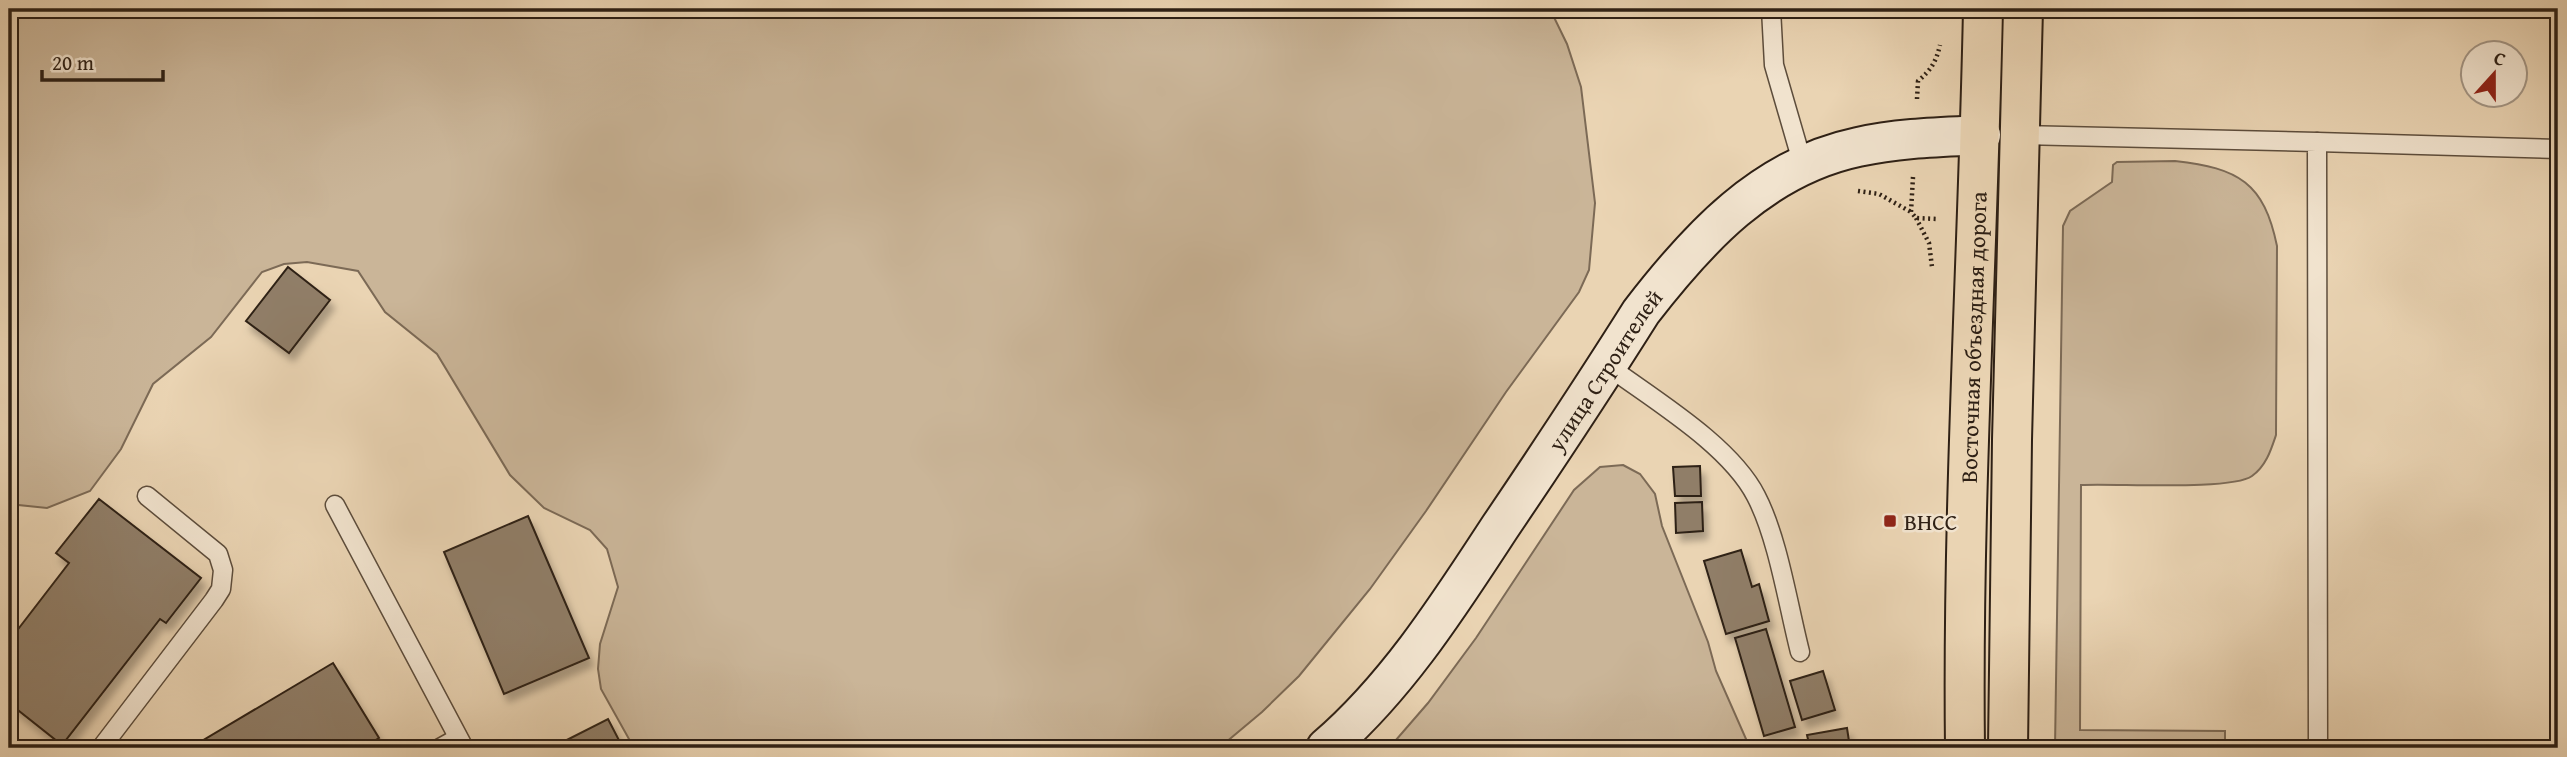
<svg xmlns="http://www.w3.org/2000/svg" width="2567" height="757" viewBox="0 0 2567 757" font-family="'Gentium Book Plus',serif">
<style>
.green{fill:#cab598;stroke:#7c6a56;stroke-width:2}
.building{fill:#907e67;stroke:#2e2015;stroke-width:2;filter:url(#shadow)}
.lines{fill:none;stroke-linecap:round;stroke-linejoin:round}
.lane-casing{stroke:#5d4d3c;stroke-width:21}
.secondary-casing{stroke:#2e2015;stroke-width:42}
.primary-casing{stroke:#2e2015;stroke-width:42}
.path{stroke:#2e2015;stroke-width:4.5;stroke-dasharray:2 3.5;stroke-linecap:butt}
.lane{stroke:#f1e3ce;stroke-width:18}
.secondary{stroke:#f1e3ce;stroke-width:38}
.primary{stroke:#ead4b3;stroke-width:38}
.poi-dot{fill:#8f2418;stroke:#f1e3ce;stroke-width:2.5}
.labels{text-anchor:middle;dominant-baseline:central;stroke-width:5;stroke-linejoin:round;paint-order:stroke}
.street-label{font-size:23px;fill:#2e2015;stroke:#f1e3ce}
.poi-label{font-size:23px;fill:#2e2015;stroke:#f1e3ce;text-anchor:start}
</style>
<defs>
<filter id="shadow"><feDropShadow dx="4.5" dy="8" stdDeviation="3.5" flood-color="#0004"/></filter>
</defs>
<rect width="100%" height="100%" fill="#ead4b3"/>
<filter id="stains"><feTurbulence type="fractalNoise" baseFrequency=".00286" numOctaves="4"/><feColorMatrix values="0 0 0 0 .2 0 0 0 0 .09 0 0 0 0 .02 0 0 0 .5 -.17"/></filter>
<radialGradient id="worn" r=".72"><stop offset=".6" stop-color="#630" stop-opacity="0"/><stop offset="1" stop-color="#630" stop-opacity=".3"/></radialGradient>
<g class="green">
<polygon points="9,9 1550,9 1567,44 1581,87 1595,203 1589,270 1579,292 1506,392 1426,511 1370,589 1299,676 1262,712 1219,748 634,748 601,689 598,669 600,644 618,587 607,549 590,530 544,508 510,475 437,354 385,312 358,271 307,262 284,264 262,272 211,337 153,384 121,449 90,491 47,508 9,504"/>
<path d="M 2175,161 C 2239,168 2264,183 2277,246 L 2276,435 C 2271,450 2266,466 2252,476 C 2231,491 2114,483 2081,485 L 2080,730 L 2225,731 L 2225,748 L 2055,748 L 2063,226 L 2070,211 L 2112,182 L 2113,165 L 2117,162 Z"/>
<polygon points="1623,465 1640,474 1655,494 1662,526 1708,642 1716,671 1750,748 1389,748 1428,703 1476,638 1574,490 1600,467"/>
</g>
<g class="building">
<polygon points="288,267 330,300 289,353 246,321"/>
<polygon points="1700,466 1701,496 1675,496 1673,467"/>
<polygon points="99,499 201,578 166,623 160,619 62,745 9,703 9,641 69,563 56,553"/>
<polygon points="1702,502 1703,531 1676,533 1675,503"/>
<polygon points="528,516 589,658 504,694 444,552"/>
<polygon points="1741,550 1752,587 1759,584 1769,621 1726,634 1704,561"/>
<polygon points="1766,629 1795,727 1764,736 1735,638"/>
<polygon points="333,663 379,738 362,748 190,748"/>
<polygon points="1823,671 1835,710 1802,720 1790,681"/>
<polygon points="608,719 623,748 551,748"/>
<polygon points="1847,728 1850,748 1810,748 1807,735"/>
</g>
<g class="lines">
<g class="lane-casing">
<g id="lane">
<polyline points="1771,9 1774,65 1803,165"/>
<polyline points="2020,135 2317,142 2318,748"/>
<polyline points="2317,142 2558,149"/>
<path d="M 1608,366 C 1654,400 1730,445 1756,496 C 1778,538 1788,605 1800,652"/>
<polyline points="335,505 464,748"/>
<polyline points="101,748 214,600 221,589 223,570 218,554 147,496"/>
<polyline points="440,748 458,738"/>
</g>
</g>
<g class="secondary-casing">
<g id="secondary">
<path id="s1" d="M 1326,748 C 1397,687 1449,605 1500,527 C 1548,456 1595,385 1641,312 C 1698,238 1763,167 1858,147 C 1898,138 1940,137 1981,135"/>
</g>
</g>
<g class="primary-casing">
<g id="primary">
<path id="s2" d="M 1965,748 C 1962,502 1978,255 1983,9"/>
<polyline points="2008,748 2012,440 2023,9"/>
</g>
</g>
<g class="path">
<path d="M 1917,99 L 1918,81 C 1931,70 1936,62 1940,45"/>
<polyline points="1913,177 1911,212 1916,218 1938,219"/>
<polyline points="1858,191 1879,194 1911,212"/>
<polyline points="1916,218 1929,243 1932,267"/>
</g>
<use href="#lane" class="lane"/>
<use href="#secondary" class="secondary"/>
<use href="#primary" class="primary"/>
</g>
<rect class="poi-dot" x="1883" y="514" width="14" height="14" rx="3.5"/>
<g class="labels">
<g class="street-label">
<text stroke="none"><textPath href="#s2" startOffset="411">Восточная объездная дорога</textPath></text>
<text stroke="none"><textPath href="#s1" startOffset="471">улица Строителей</textPath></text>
</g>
<g class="poi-label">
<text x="1904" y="521">ВНСС</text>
</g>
</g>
<rect width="2567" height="757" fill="none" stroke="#ead4b3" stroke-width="35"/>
<rect x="10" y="10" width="2546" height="736" fill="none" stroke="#2e2015" stroke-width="3.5"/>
<rect x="18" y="18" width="2532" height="722" fill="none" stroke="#2e2015" stroke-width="2"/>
<g transform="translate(2494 74) rotate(21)"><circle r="33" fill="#f1e3ce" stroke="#a39584" stroke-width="2"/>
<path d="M0-5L12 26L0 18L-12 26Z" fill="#8f2418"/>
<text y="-10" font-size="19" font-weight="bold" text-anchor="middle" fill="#2e2015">С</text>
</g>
<path d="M42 70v10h121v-10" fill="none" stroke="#2e2015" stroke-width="3.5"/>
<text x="52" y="70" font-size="21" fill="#2e2015" stroke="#f1e3ce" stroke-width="5" paint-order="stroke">20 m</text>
<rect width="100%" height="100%" filter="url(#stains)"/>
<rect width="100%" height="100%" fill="url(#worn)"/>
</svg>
